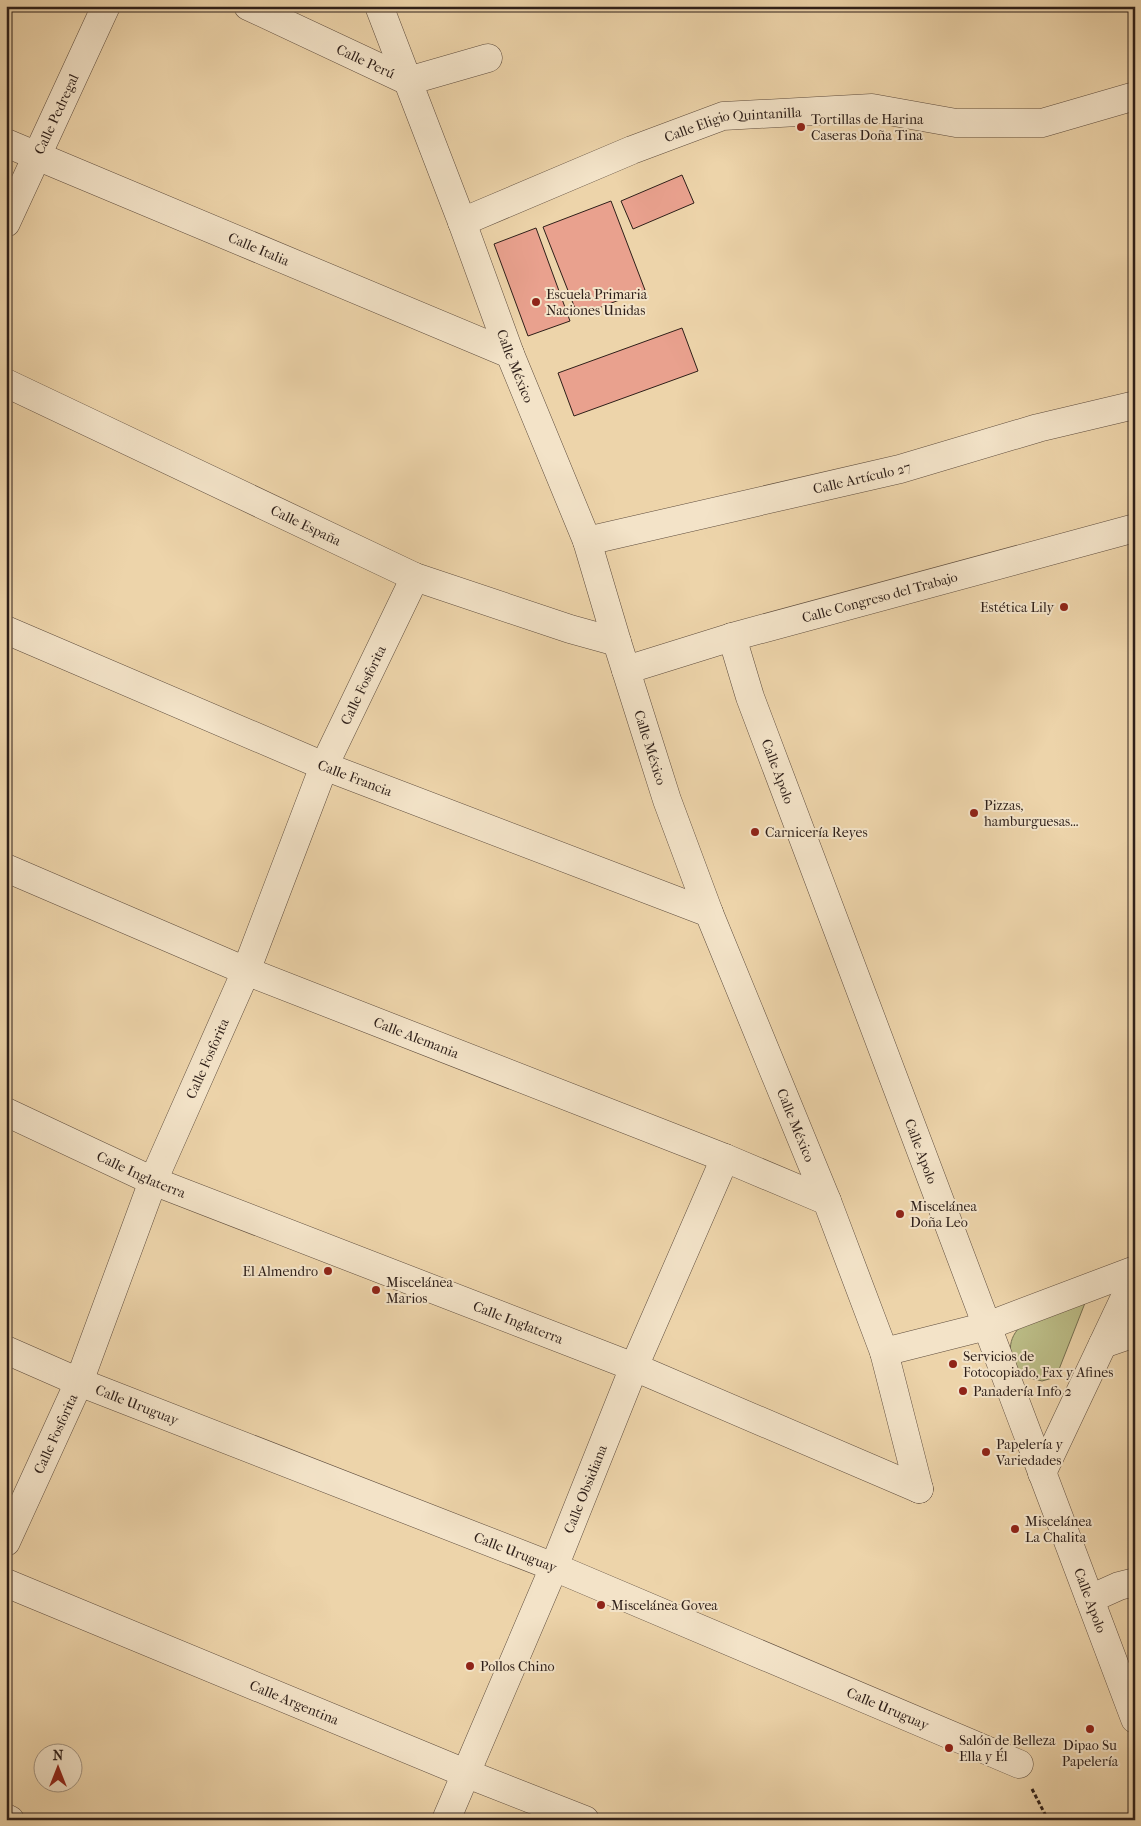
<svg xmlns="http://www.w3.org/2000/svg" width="1141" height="1826" viewBox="0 0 1141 1826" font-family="'IM FELL French Canon',serif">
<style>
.green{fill:#bbbc86;stroke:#746e50}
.building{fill:#e9a18e;stroke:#2e1f19}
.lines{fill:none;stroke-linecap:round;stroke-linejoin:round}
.minor-casing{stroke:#5e4c3d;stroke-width:29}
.path{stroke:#2e1f19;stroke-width:3;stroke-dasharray:4 2.5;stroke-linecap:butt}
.minor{stroke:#f3e3c8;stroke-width:28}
.poi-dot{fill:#8f2418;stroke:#f3e3c8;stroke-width:2}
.labels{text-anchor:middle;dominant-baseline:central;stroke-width:4;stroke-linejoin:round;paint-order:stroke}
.street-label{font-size:14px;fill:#2e1f19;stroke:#f3e3c8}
.poi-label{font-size:14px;fill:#2e1f19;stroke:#f3e3c8;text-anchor:start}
</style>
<rect width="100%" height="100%" fill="#edd4aa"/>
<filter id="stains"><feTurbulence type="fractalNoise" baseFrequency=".004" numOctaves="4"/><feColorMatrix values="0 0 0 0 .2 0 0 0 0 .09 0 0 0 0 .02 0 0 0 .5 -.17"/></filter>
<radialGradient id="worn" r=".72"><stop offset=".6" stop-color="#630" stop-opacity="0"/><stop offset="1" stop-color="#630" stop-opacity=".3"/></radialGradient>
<path class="green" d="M 1085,1303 L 1056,1377 L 1042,1381 L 1026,1377 L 1014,1377 C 1011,1358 1005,1342 1020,1327 Z"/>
<g class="building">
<polygon points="682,175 694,203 633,229 621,201"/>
<polygon points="611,201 645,290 578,316 543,227"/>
<polygon points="536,228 570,321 528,336 494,244"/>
<polygon points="682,328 698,371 574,416 558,373"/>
</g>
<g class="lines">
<g class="minor-casing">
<g id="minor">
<path id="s1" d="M 248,6 L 408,81 L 488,58"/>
<path id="s2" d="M 379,6 L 462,222 L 510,354 L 587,541 L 617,642 L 667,800 L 709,913 L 827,1201 L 884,1352 L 919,1489"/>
<path id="s3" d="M 6,143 L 510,354"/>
<path id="s4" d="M 462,222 L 632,150 L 723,116 L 872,108 L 956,123 L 1042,123 L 1135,96"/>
<path id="s5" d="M 6,223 L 106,6"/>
<path id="s6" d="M 6,383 L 415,577 L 570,629 L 617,642"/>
<path id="s7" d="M 587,541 L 900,469 L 1038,428 L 1135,405"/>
<path id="s8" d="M 6,630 L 324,766 L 709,913"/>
<path id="s9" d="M 732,637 L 750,697 L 1135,1719"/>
<path id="s10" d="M 626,670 L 732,637 L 1135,528"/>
<path id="s11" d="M 6,868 L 246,971 L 725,1158 L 827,1201"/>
<path id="s12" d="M 6,1112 L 153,1181 L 634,1367 L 919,1489"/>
<polyline points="1103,1344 1135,1333"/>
<path id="s13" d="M 6,1350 L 79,1382 L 554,1567 L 1019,1764"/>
<polyline points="884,1352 987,1326 1135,1270"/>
<polyline points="1042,1473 1135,1276"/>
<path id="s14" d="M 6,1542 L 79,1382 L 153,1181 L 246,971 L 324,766 L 415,577"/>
<path id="s15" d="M 6,1583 L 465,1773 L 585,1820"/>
<polyline points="1090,1599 1119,1586 1135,1582"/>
<polyline points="6,1818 10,1820"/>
<path id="s16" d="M 446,1820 L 554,1567 L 634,1367 L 725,1158"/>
</g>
</g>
<polyline class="path" points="1032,1789 1048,1820"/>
<use href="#minor" class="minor"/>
</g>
<g class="poi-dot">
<circle cx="801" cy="127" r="5"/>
<circle cx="536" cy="302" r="5"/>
<circle cx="1064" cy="607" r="5"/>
<circle cx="974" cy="813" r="5"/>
<circle cx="755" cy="832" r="5"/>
<circle cx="900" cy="1214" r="5"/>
<circle cx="328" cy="1271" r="5"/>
<circle cx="376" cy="1290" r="5"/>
<circle cx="953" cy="1364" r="5"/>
<circle cx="963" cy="1391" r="5"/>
<circle cx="986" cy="1452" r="5"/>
<circle cx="1015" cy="1529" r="5"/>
<circle cx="601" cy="1605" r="5"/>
<circle cx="470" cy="1666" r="5"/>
<circle cx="1090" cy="1729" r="5"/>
<circle cx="949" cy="1748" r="5"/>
</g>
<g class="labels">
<g class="street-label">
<text stroke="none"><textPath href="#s1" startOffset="130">Calle Perú</textPath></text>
<text stroke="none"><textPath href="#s5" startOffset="120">Calle Pedregal</textPath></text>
<text stroke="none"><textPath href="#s4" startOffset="290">Calle Eligio Quintanilla</textPath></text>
<text stroke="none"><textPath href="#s3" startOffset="274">Calle Italia</textPath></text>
<text stroke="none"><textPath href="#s2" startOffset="385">Calle México</textPath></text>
<text stroke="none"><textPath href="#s7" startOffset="282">Calle Artículo 27</textPath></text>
<text stroke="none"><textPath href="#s6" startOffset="332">Calle España</textPath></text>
<text stroke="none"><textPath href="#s10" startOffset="264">Calle Congreso del Trabajo</textPath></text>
<text stroke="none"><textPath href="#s14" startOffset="929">Calle Fosforita</textPath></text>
<text stroke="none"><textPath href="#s2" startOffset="790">Calle México</textPath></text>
<text stroke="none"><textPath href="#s9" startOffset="142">Calle Apolo</textPath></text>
<text stroke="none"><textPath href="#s8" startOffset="379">Calle Francia</textPath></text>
<text stroke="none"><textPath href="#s11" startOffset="444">Calle Alemania</textPath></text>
<text stroke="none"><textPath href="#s14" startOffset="524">Calle Fosforita</textPath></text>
<text stroke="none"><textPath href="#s2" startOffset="1195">Calle México</textPath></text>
<text stroke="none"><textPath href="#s9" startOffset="548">Calle Apolo</textPath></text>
<text stroke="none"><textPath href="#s12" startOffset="149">Calle Inglaterra</textPath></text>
<text stroke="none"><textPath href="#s12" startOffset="554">Calle Inglaterra</textPath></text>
<text stroke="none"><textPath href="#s13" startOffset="142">Calle Uruguay</textPath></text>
<text stroke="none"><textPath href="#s14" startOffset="119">Calle Fosforita</textPath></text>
<text stroke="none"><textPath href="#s16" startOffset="359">Calle Obsidiana</textPath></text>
<text stroke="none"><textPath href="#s13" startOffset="548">Calle Uruguay</textPath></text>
<text stroke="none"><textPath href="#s9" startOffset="1028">Calle Apolo</textPath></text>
<text stroke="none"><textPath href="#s15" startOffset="312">Calle Argentina</textPath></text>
<text stroke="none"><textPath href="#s13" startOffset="952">Calle Uruguay</textPath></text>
</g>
<g class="poi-label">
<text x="811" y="119">Tortillas de Harina<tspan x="811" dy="16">Caseras Doña Tina</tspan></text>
<text x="546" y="294">Escuela Primaria<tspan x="546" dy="16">Naciones Unidas</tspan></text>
<text x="1054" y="607" text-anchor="end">Estética Lily</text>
<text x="984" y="805">Pizzas,<tspan x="984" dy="16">hamburguesas...</tspan></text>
<text x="765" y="832">Carnicería Reyes</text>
<text x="910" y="1206">Miscelánea<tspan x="910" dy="16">Doña Leo</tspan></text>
<text x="318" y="1271" text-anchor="end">El Almendro</text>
<text x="386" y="1282">Miscelánea<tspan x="386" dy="16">Marios</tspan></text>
<text x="963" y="1356">Servicios de<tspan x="963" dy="16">Fotocopiado, Fax y Afines</tspan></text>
<text x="973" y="1391">Panadería Info 2</text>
<text x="996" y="1444">Papelería y<tspan x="996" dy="16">Variedades</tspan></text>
<text x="1025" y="1521">Miscelánea<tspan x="1025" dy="16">La Chalita</tspan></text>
<text x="611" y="1605">Miscelánea Govea</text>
<text x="480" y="1666">Pollos Chino</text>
<text x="959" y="1740">Salón de Belleza<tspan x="959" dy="16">Ella y Él</tspan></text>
<text x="1090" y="1745" text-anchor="middle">Dipao Su<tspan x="1090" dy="16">Papelería</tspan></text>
</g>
</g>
<rect width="1141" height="1826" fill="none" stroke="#edd4aa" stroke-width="25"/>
<rect x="8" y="8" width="1126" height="1811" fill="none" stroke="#2e1f19" stroke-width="2.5"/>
<rect x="12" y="12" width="1116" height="1801" fill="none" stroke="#2e1f19"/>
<g transform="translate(58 1768)"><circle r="24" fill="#f3e3c8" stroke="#a49582"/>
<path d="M0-4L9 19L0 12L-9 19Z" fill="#8f2418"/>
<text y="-8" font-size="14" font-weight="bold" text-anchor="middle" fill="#2e1f19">N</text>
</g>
<rect width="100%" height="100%" filter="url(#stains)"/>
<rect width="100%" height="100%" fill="url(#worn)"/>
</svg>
